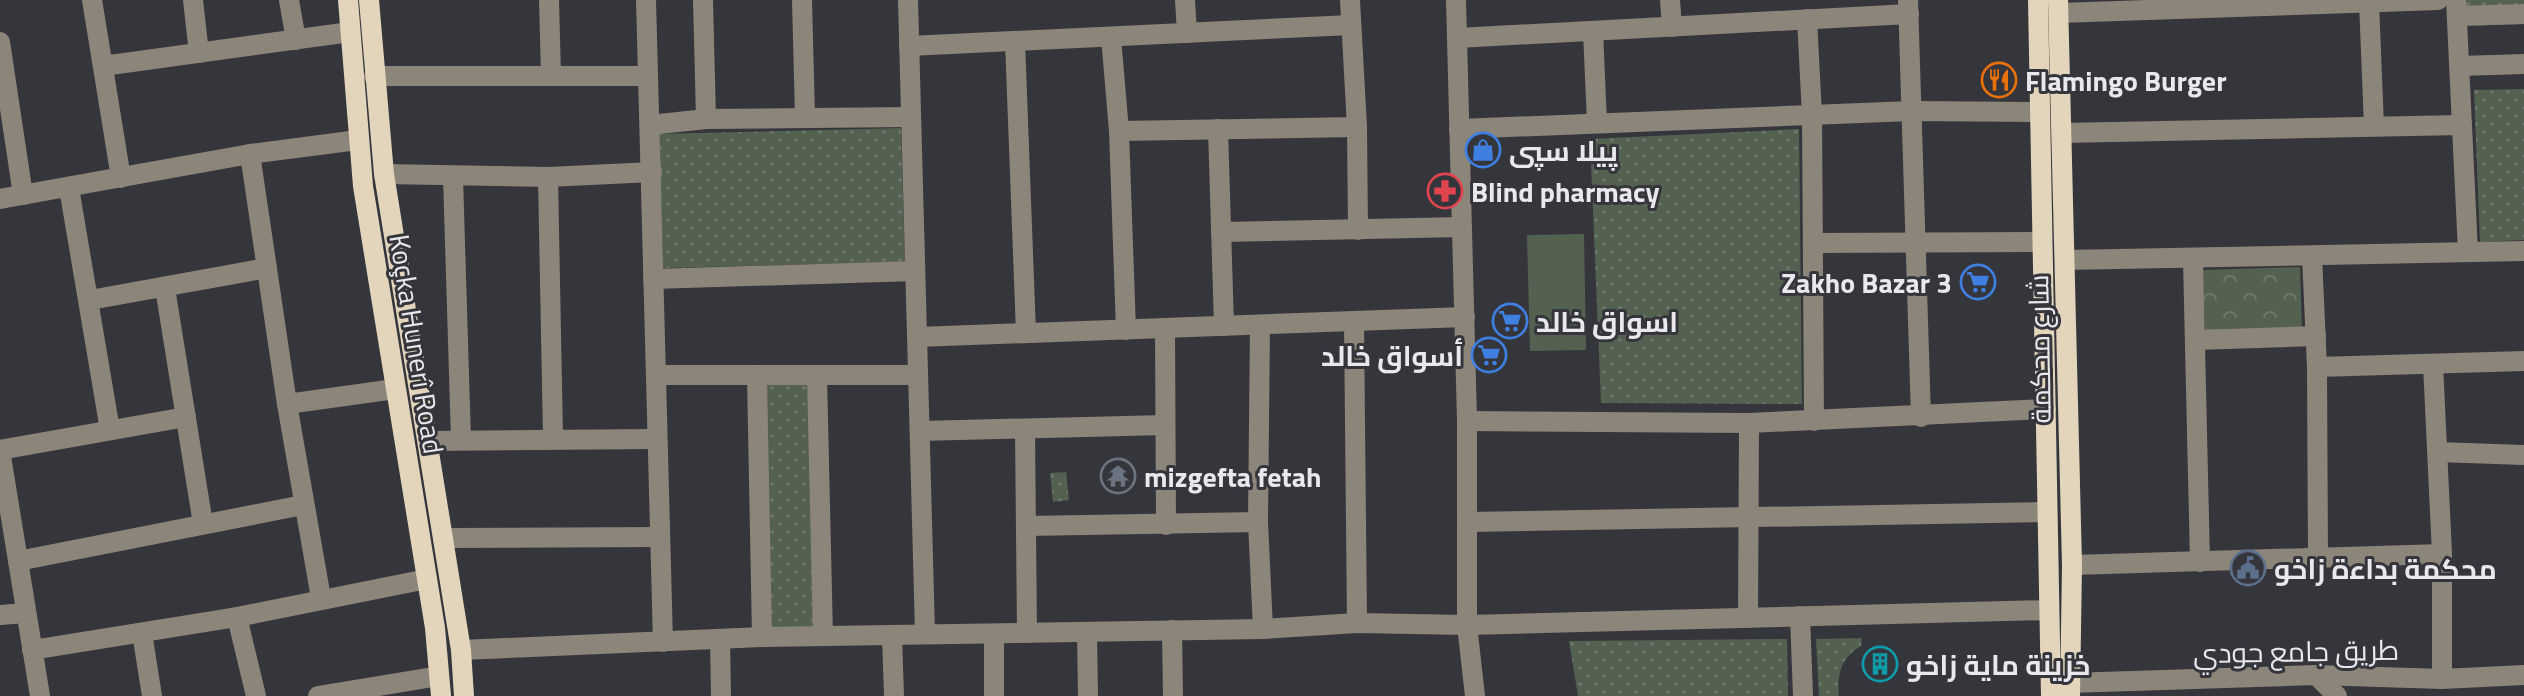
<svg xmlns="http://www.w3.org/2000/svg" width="2524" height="696" viewBox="0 0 2524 696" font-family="'Titillium Web',Cairo,sans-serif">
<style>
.grass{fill:url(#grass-dots)}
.park{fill:url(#park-crowns)}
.pitch{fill:#546050}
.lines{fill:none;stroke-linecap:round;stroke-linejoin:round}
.minor{stroke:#8c8579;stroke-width:20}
.major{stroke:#e2d5bb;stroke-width:20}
.labels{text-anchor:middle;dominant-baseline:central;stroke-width:6;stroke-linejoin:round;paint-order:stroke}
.poi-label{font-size:28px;font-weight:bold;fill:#e8e8ed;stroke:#35353c;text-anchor:start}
.street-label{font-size:28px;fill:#e8e8ed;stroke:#35353c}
</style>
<defs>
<pattern id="grass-dots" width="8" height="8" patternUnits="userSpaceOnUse" patternTransform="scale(2)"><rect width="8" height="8" fill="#546050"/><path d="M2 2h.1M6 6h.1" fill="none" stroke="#6d776a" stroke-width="1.8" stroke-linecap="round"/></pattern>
<pattern id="park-crowns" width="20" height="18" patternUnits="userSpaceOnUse" patternTransform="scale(2)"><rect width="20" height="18" fill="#546050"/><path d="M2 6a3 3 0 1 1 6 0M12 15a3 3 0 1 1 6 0" fill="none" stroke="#6d776a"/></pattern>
</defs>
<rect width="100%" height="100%" fill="#35353c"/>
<g class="grass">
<polygon points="2462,0 2524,0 2524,24 2463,26"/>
<polygon points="2524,89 2524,240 2480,242 2474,90"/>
<polygon points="901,128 905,262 663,268 659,134"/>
<polygon points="1799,129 1802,404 1601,403 1590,139"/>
<polygon points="763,384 810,384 815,628 768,629"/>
<polygon points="1066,472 1069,500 1053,502 1050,473"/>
<path d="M 1862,638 L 1861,646 C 1841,658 1837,673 1839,696 L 1819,696 L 1816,639 Z"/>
<polygon points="1787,639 1788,696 1578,696 1569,641"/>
</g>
<polygon class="park" points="2300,267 2302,331 2205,334 2203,270"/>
<polygon class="pitch" points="1584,234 1586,350 1530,351 1527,235"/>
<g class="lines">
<g class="minor">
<polyline points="92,0 121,178"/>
<polyline points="193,0 199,53"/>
<polyline points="289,0 296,40"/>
<polyline points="549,0 551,75"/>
<polyline points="646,0 663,642"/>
<polyline points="703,0 706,119"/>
<polyline points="802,0 805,117"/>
<polyline points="908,0 925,633"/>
<polyline points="1185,0 1187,33"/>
<polyline points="1350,0 1357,127 1358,230"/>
<polyline points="1456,0 1467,421 1467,625 1475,696"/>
<polyline points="1670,0 1672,27"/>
<polyline points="1908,0 1921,417"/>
<polyline points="2456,0 2468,252"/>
<polyline points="2369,2 2374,126"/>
<polyline points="2059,13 2438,0"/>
<polyline points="2457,16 2524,14"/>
<polyline points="1807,19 1812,115 1814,421"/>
<polyline points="1593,31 1597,123"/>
<polyline points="1111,37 1119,131 1126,330"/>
<polyline points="1457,38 1909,14"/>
<polyline points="1015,41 1026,333"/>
<polyline points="0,42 23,195"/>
<polyline points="909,46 1351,25"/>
<polyline points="103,66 350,32"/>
<polyline points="2460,66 2524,64"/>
<polyline points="374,76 648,76"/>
<polyline points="650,125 706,119 911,117"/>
<polyline points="1218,129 1224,326"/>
<polyline points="1459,129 1912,111 2040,112"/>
<polyline points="1119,131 1357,127"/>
<polyline points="2062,133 2462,125"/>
<polyline points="250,154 287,404 321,598"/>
<polyline points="384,174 548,177 652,172"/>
<polyline points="453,177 461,440"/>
<polyline points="548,177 553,437"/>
<polyline points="69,188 110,430"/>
<polyline points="0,199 250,154 358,140"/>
<polyline points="1221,232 1462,227"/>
<polyline points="1813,243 2041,242"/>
<polyline points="2312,256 2317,367 2318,558"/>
<polyline points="2193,259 2200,562"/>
<polyline points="2065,260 2524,251"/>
<polyline points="653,279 915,271"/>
<polyline points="165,288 203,524"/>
<polyline points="90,300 267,268"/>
<polyline points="1354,322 1357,623"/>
<polyline points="1260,325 1258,522 1263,629"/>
<polyline points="1165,328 1166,525"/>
<polyline points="917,337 1465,317"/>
<polyline points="2196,340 2316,336"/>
<polyline points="2433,364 2442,554 2442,679"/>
<polyline points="2317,367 2524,361"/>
<polyline points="657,375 918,375"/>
<polyline points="817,376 823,636"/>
<polyline points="757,377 762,637"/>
<polyline points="287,404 395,389"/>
<polyline points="1467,421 1749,423 2046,409"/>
<polyline points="1025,430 1027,633"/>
<polyline points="920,431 1165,425"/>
<polyline points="428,441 656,439"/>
<polyline points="0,450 40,696"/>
<polyline points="0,450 186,417"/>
<polyline points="2438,452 2524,455"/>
<polyline points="1467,522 2047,512"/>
<polyline points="1026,526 1258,522"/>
<polyline points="443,538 660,537"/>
<polyline points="18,561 303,505"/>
<polyline points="2072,565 2442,554"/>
<polyline points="0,615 26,613"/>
<polyline points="1800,616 1803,696"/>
<polyline points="237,617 256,696"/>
<polyline points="1748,618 1749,423"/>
<polyline points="1172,630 1173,696"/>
<polyline points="1087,632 1088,696"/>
<polyline points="142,633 152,696"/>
<polyline points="994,634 994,696"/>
<polyline points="892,636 894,696"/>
<polyline points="720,639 721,696"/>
<polyline points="32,650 237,617 427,579"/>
<polyline points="461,650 762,637 1263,629 1357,623 1467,625 2048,610"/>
<polyline points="2316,675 2337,696"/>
<polyline points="2069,683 2316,675 2442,679 2524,675"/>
<polyline points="318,696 439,676"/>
</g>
<g class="major">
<polyline points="348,0 363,186 435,628 441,696"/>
<polyline points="369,0 384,174 461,650 464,696"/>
<polyline points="2038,0 2051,696"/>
<polyline points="2058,0 2072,565 2070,696"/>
</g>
</g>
<defs>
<g id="restaurant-ring" transform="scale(1.8)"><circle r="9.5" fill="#35353c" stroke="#e8710a" stroke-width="1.5"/><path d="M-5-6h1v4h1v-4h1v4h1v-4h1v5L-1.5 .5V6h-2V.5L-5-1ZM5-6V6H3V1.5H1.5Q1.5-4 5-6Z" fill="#e8710a"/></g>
<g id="shop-ring" transform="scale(1.8)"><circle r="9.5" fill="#35353c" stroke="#3f7fe0" stroke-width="1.5"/><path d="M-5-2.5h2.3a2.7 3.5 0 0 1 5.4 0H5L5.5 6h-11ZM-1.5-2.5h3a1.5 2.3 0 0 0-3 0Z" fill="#3f7fe0"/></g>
<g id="pharmacy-ring" transform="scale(1.8)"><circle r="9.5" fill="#35353c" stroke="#e0444e" stroke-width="1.5"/><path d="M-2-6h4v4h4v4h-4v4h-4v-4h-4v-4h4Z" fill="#e0444e"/></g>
<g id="supermarket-ring" transform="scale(1.8)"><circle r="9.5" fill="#35353c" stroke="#3f7fe0" stroke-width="1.5"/><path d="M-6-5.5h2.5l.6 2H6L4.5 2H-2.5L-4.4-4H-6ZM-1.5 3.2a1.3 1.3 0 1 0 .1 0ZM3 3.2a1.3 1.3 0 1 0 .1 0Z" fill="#3f7fe0"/></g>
<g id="temple-ring" transform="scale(1.8)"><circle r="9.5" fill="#35353c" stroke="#6b7280" stroke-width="1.5"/><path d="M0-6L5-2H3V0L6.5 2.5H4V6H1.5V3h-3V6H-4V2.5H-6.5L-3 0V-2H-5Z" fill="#6b7280"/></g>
<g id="civic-ring" transform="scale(1.8)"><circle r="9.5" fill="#35353c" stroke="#5c6f8a" stroke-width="1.5"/><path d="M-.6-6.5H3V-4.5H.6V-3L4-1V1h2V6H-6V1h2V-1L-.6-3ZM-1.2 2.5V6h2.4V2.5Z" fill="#5c6f8a"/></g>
<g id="building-ring" transform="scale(1.8)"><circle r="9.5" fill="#35353c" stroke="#0f9aa8" stroke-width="1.5"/><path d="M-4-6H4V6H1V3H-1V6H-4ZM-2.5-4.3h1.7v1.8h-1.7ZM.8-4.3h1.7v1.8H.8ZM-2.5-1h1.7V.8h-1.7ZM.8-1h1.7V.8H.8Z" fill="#0f9aa8"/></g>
</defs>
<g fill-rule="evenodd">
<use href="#restaurant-ring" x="1999" y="80"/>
<use href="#shop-ring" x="1483" y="150"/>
<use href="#pharmacy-ring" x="1445" y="191"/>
<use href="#supermarket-ring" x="1978" y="282"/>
<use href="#supermarket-ring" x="1510" y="321"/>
<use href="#supermarket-ring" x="1489" y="355"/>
<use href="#temple-ring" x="1118" y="476"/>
<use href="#civic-ring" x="2248" y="568"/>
<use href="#building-ring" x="1880" y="664"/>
</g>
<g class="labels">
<g class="poi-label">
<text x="2025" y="80">Flamingo Burger</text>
<text x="1509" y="150">پيلا سپى</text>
<text x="1471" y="191">Blind pharmacy</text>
<text x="1952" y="282" text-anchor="end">Zakho Bazar 3</text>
<text x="1536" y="321">اسواق خالد</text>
<text x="1463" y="355" text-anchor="end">أسواق خالد</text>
<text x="1144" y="476">mizgefta fetah</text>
<text x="2274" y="568">محكمة بداءة زاخو</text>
<text x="1906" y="664">خزينة ماية زاخو</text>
</g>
<g class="street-label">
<text transform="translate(417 344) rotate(81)">Koçka Hunerî Road</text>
<text transform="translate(2039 349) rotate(-91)">شارع محكمة</text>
<text transform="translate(2296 651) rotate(-1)">طريق جامع جودي</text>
</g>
</g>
</svg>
